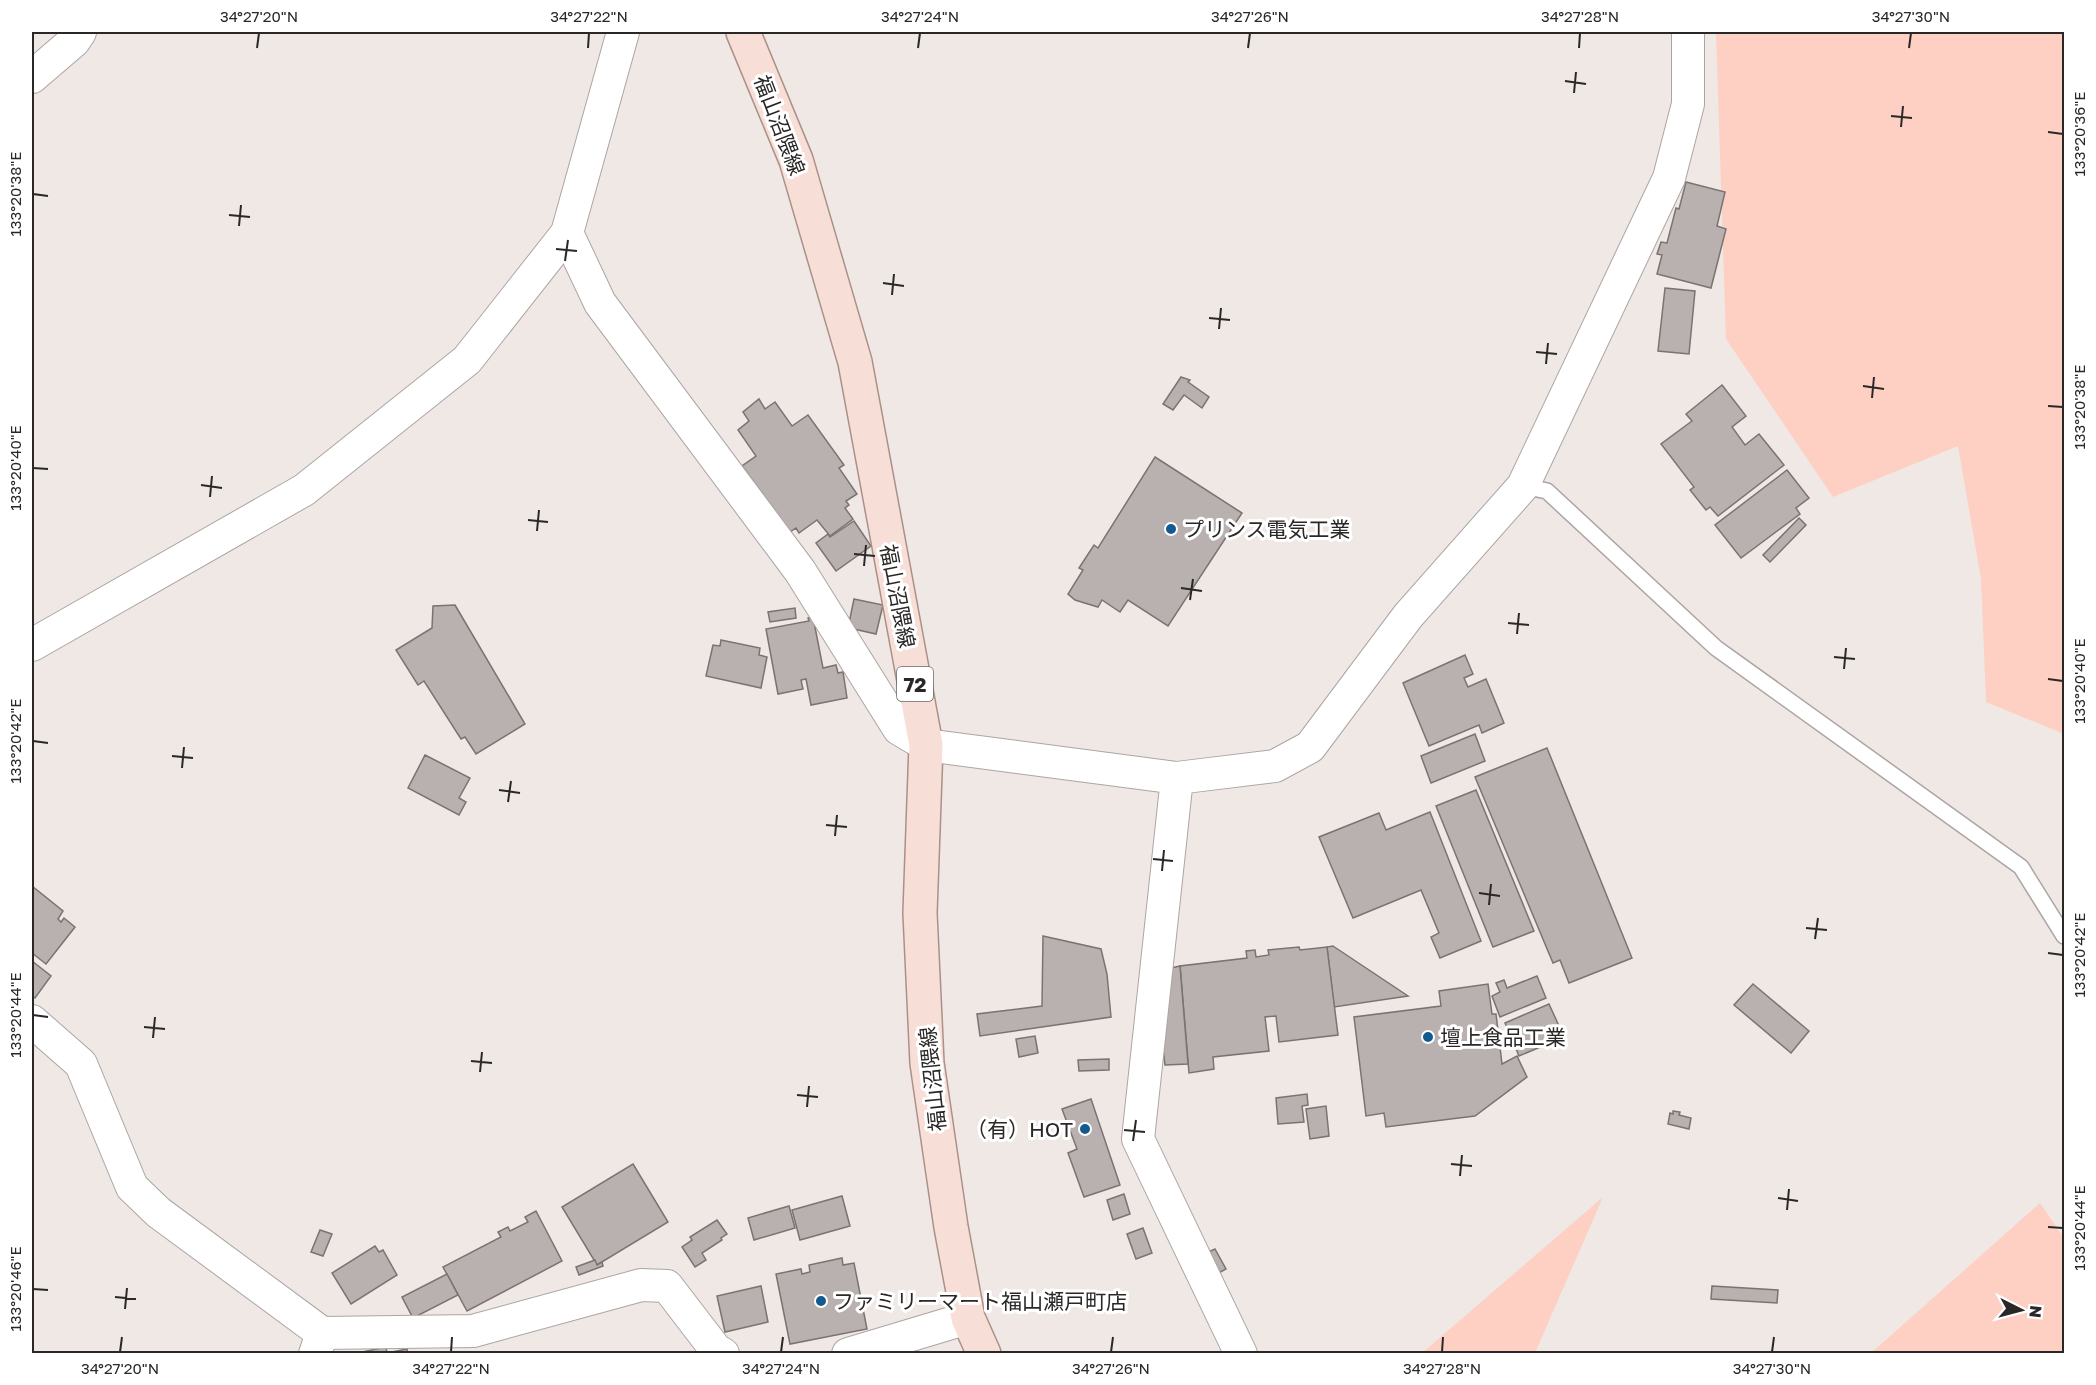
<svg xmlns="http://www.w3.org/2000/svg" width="2096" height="1385" viewBox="0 0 2096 1385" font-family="'Golos Text','Noto Sans JP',sans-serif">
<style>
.green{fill:#fed0c3}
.building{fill:#b8b1af;stroke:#7a7371;stroke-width:1.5}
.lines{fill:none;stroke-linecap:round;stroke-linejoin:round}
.lane-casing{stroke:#aca5a3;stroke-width:18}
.street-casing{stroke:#aca5a3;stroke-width:34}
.primary-casing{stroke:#ab9088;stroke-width:36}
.lane{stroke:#fff;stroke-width:15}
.street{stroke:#fff;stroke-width:32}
.primary{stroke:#f7ded7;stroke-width:33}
.ticks{fill:none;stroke:#2a2827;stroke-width:2}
.poi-dot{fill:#135a8e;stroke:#fff;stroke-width:2}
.labels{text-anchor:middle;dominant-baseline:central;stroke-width:6;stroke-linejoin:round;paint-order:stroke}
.shield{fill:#fff;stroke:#6a6868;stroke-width:1.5}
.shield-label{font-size:20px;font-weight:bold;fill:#2a2827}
.street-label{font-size:21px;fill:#2a2827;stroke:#fff}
.poi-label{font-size:21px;fill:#2a2827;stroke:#fff;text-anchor:start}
.neatline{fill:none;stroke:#2a2827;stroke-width:2}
.ticks-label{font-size:15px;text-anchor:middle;fill:#2a2827}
</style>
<rect width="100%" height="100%" fill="#efe8e5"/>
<g class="green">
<polygon points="1716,32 2064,32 2064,734 1986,702 1981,579 1958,446 1833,497 1726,339"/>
<polygon points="1603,1197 1535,1353 1422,1353"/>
<polygon points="2040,1203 2064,1238 2064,1353 1871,1353"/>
</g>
<g class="building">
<polygon points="1686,182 1725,192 1717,226 1726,229 1711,288 1657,274 1662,255 1657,254 1661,242 1667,243 1676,208 1679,209"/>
<polygon points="1665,288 1695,291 1689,354 1658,351"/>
<polygon points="1181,377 1190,380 1188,382 1209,397 1202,408 1184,395 1173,410 1163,404"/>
<polygon points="1722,385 1746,416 1732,427 1745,445 1759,434 1784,465 1718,516 1710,507 1706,510 1690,490 1694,487 1661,444 1692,421 1686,414"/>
<polygon points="759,399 765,409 775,402 792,426 808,415 844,465 839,468 857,494 846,501 849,505 845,508 853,519 830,536 817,520 799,533 796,528 790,532 742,466 756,456 738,430 749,421 743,412"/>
<polygon points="1155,457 1242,513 1168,626 1128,600 1120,612 1102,600 1098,607 1075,600 1068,594 1083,570 1079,568 1094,545 1098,548"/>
<polygon points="1787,470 1809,498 1796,508 1800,514 1741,558 1715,525"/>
<polygon points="1799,518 1806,525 1770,562 1763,555"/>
<polygon points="854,521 871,546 836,571 816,543 828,534 830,537"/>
<polygon points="854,599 883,605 876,634 854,629 849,623"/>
<polygon points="455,605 525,724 476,754 465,737 461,739 424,681 418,685 396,650 432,628 433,606"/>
<polygon points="795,608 796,618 770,622 768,612"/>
<polygon points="813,617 823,668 836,665 838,673 843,672 847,698 811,705 806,679 801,680 803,689 778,694 766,629 809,621 808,618"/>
<polygon points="721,640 760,648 759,655 767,657 761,688 706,676 713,645 720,646"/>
<polygon points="1465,655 1473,674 1464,678 1468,687 1486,679 1504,723 1482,733 1479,725 1429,746 1403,683"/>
<polygon points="1475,734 1485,761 1431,783 1421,756"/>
<polygon points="1547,748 1632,958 1569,983 1560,960 1553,963 1475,777"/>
<polygon points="425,755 470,778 459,798 466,802 459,815 408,788"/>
<polygon points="1476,790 1534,931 1493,947 1436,806"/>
<polygon points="1430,812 1481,941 1440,958 1431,937 1439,933 1421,890 1353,918 1319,837 1379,813 1386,830"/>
<polygon points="32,886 63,911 58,919 61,922 64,918 75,927 46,964 32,953"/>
<polygon points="1043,936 1101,949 1107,974 1111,1017 980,1036 977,1014 1042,1006"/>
<polygon points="1333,946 1408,996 1334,1007 1327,947"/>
<polygon points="1299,947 1300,950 1327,947 1338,1035 1279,1042 1276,1016 1265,1017 1269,1051 1213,1057 1214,1069 1189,1073 1180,966 1247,958 1246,951 1255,950 1256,957 1269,955 1268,950"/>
<polygon points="32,961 51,976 35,998 32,996"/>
<polygon points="1180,966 1188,1064 1165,1065 1162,1041 1171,968"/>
<polygon points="1537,976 1546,998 1500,1017 1492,996 1500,992 1496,983 1504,980 1507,988"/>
<polygon points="1488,984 1492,1014 1496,1014 1502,1064 1517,1056 1527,1077 1475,1116 1386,1127 1384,1113 1366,1116 1354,1017 1441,1006 1439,991"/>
<polygon points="1753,984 1809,1031 1791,1053 1734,1005"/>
<polygon points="1549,1004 1564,1037 1519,1056 1505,1023"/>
<polygon points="1035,1036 1038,1053 1019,1057 1016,1039"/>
<polygon points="1109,1059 1109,1070 1079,1071 1078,1060"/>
<polygon points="1307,1094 1308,1105 1302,1106 1304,1122 1278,1124 1276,1098"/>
<polygon points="1091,1099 1120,1185 1084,1197 1068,1153 1077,1149 1062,1109"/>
<polygon points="1326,1106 1329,1136 1310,1139 1306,1109"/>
<polygon points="1673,1111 1680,1112 1679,1115 1691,1118 1689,1129 1668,1124 1670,1113 1673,1114"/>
<polygon points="633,1164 668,1222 597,1265 562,1207"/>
<polygon points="1124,1194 1130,1214 1113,1220 1107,1200"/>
<polygon points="842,1196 850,1226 800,1240 792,1210"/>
<polygon points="789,1206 795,1228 754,1240 748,1218"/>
<polygon points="536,1211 562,1261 467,1311 443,1267 501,1237 498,1232 508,1227 510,1231 528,1222 525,1217"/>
<polygon points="717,1220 727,1234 721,1238 722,1240 702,1253 706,1260 695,1267 682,1247 692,1240 690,1237"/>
<polygon points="1143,1228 1152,1253 1136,1259 1127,1234"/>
<polygon points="320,1230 332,1234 323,1256 311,1252"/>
<polygon points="375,1246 379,1252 383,1250 397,1275 351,1304 332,1273"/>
<polygon points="1215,1249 1226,1269 1215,1275 1204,1254"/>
<polygon points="842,1258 843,1265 854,1263 867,1329 790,1344 776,1274 801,1269 802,1274 810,1272 809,1265"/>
<polygon points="595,1260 597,1265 602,1262 603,1266 579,1275 576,1267"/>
<polygon points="447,1274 458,1295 413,1318 402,1297"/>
<polygon points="761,1286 768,1322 725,1332 717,1296"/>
<polygon points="1712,1286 1778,1290 1777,1303 1711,1299"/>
<polygon points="386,1347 387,1353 407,1349 408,1354 353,1354"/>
</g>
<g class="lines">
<g class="lane-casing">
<polyline id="lane" points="1523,486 1547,491 1716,648 2021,867 2064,936"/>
</g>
<g class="street-casing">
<g id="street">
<polyline points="32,77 74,41 80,32"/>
<polyline points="567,233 600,303 800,571 899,729 926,745 1177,778 1275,766 1310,747 1408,616 1523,486 1669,178 1688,104 1688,32"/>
<polyline points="32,645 304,490 467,360 567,233 623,32"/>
<polyline points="1177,778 1138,1139 1241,1354"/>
<polyline points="32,1021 81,1064 132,1187 158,1212 322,1333"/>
<polyline points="315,1354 322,1333 473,1331 641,1285 667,1286 716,1350 723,1354"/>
<polyline points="848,1354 968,1318"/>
</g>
</g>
<g class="primary-casing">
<polyline id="primary" points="743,32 796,160 855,362 926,745 920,913 927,1063 951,1227 968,1318 984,1354"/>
</g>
<use href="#lane" class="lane"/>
<use href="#street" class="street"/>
<use href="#primary" class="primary"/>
</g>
<path class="ticks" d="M 257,48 L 259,33M 588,48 L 589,33M 918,48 L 920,33M 1248,48 L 1250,33M 1579,48 L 1580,33M 1909,48 L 1911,33M 1565,81 L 1586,84M 1574,93 L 1576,72M 1891,116 L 1912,118M 1901,127 L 1903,106M 2048,132 L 2063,134M 33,194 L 48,196M 229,215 L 250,217M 239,226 L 241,205M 556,249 L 577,251M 565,261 L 568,240M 883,283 L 904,286M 892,295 L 894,274M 1209,318 L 1230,320M 1219,329 L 1221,308M 1536,352 L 1557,354M 1546,364 L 1548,343M 1863,386 L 1884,389M 1872,398 L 1874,377M 2048,406 L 2063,407M 33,468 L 48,469M 201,485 L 222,488M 210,497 L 212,476M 528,520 L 548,522M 537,531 L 539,510M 854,554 L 875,556M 864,566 L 866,545M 1181,588 L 1202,591M 1190,600 L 1193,579M 1508,623 L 1529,625M 1517,634 L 1519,613M 1834,657 L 1855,659M 1844,669 L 1846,648M 2048,679 L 2063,681M 33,741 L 48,743M 172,756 L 193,758M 182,768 L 184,747M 499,790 L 520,793M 508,802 L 511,781M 826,825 L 847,827M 835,836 L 837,815M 1153,859 L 1173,861M 1162,871 L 1164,850M 1479,893 L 1500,896M 1489,905 L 1491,884M 1806,928 L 1827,930M 1815,939 L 1818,918M 2048,953 L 2063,955M 33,1015 L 48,1017M 144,1027 L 165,1029M 153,1038 L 155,1017M 471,1061 L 492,1063M 480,1072 L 482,1052M 797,1095 L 818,1097M 807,1107 L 809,1086M 1124,1130 L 1145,1132M 1133,1141 L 1136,1120M 1451,1164 L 1472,1166M 1460,1176 L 1462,1155M 1778,1198 L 1798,1201M 1787,1210 L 1789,1189M 2048,1227 L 2063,1228M 33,1289 L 48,1290M 115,1297 L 136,1299M 125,1309 L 127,1288M 120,1352 L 122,1337M 451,1352 L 452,1337M 781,1352 L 783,1337M 1111,1352 L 1113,1337M 1442,1352 L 1443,1337M 1772,1352 L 1774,1337"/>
<g class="poi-dot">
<circle cx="1171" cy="529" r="6"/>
<circle cx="1428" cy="1037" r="6"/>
<circle cx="1085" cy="1129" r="6"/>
<circle cx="821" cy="1301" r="6"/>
</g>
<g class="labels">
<rect class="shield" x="897" y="667" width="36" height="34" rx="4.5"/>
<g class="shield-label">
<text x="915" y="684">72</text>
</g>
<g class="street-label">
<text transform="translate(780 125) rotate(69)">福山沼隈線</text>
<text transform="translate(898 596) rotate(79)">福山沼隈線</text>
<text transform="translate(932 1079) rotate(-96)">福山沼隈線</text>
</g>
<g class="poi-label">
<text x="1183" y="529">プリンス電気工業</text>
<text x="1440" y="1037">壇上食品工業</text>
<text x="1073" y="1129" text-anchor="end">（有）HOT</text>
<text x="833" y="1301">ファミリーマート福山瀬戸町店</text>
</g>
</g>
<rect width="2096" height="1385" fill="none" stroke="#ffffff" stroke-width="66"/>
<g transform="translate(2021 1310) rotate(96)" stroke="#ffffff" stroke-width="4.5" paint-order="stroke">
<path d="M0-4.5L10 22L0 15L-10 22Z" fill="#2a2827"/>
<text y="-9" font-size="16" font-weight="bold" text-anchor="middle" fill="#2a2827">N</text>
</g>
<rect x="33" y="33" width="2030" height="1319" class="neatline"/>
<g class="ticks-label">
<text x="259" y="22">34°27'20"N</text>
<text x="589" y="22">34°27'22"N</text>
<text x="920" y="22">34°27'24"N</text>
<text x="1250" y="22">34°27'26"N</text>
<text x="1580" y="22">34°27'28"N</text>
<text x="1911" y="22">34°27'30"N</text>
<text transform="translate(2080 134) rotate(-90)" y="5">133°20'36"E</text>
<text transform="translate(16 194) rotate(-90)" y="5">133°20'38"E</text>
<text transform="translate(2080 407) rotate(-90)" y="5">133°20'38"E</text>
<text transform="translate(16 468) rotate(-90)" y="5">133°20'40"E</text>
<text transform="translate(2080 681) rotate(-90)" y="5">133°20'40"E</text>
<text transform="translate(16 741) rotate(-90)" y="5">133°20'42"E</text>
<text transform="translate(2080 955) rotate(-90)" y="5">133°20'42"E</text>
<text transform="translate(16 1015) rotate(-90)" y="5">133°20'44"E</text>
<text transform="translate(2080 1228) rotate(-90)" y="5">133°20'44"E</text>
<text transform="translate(16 1289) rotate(-90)" y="5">133°20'46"E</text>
<text x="120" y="1374">34°27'20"N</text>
<text x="451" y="1374">34°27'22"N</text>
<text x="781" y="1374">34°27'24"N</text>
<text x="1111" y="1374">34°27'26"N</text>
<text x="1442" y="1374">34°27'28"N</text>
<text x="1772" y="1374">34°27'30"N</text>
</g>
</svg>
